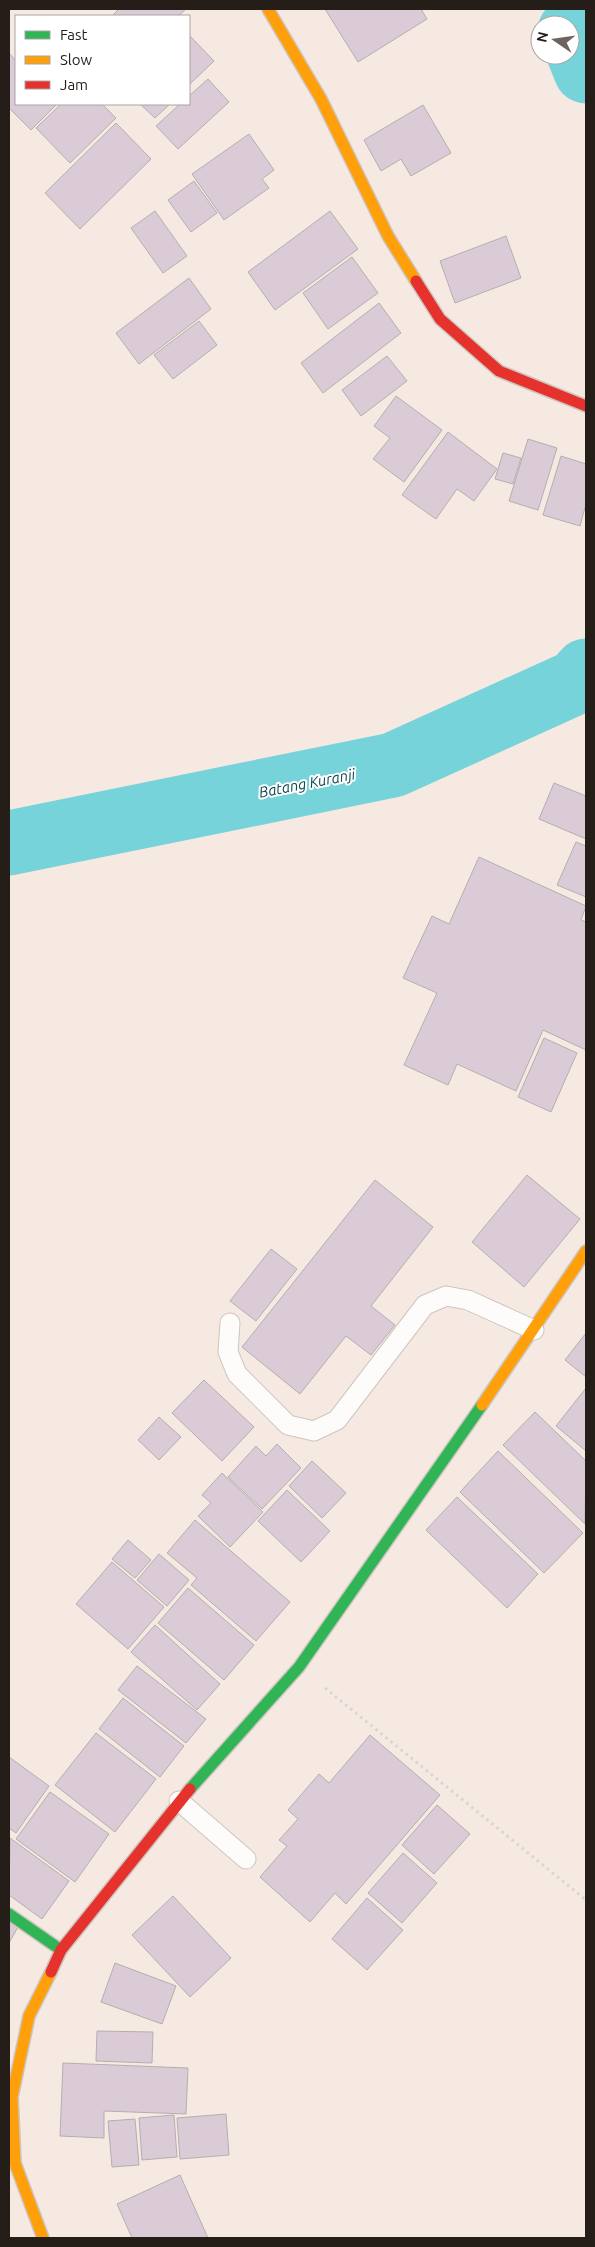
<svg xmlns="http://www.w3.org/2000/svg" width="595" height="2247" viewBox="0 0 595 2247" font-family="Ubuntu,sans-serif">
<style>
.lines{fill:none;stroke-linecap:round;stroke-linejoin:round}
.river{stroke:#76d3d9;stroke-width:65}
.building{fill:#dbcbd6;stroke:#b6aeae}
.lane-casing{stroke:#cec5bf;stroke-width:21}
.fast-casing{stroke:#cec5bf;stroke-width:14}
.slow-casing{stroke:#cec5bf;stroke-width:14}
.jam-casing{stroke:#cec5bf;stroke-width:14}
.path{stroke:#d8d5d2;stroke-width:3;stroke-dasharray:2.5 4;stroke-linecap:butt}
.lane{stroke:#fefcfb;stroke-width:19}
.fast{stroke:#30b455;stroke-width:11}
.slow{stroke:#ff9f0a;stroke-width:11}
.jam{stroke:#e5322d;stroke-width:11}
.labels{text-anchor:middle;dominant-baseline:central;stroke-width:4;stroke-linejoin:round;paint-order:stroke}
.water-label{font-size:15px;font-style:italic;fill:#0d494e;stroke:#fff}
</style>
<rect width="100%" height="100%" fill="#f5e9e2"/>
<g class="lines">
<g class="river">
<polyline points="570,31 586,71"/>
<polyline points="9,843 393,765 576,682 586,671"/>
</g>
</g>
<g class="building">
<polygon points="119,9 186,9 178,16 112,16"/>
<polygon points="325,9 421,9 427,19 358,62"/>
<polygon points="189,35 214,61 189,85"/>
<polygon points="9,53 16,61 16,104 57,104 31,130 9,108"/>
<polygon points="208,79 229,102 178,149 156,126 180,104 189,104 189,96"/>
<polygon points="61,104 102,104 116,118 70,163 36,128"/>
<polygon points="140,104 170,104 155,118"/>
<polygon points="423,105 451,153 411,176 401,159 381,171 364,140"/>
<polygon points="116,123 151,159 80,229 45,193"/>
<polygon points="249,134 274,170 262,179 269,188 224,220 192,174"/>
<polygon points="194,181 217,213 191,232 168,200"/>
<polygon points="155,211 187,256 163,273 131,228"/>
<polygon points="330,211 358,249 275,310 248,272"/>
<polygon points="506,236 521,278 455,303 440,261"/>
<polygon points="352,257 378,293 328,329 303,293"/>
<polygon points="189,278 211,309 139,364 116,333"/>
<polygon points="379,303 401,333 323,393 301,363"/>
<polygon points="199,321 217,345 173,379 154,355"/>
<polygon points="387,356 407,381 361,416 342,390"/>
<polygon points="396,396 442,430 404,482 373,459 390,438 374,426"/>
<polygon points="448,432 497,469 474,501 457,489 436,519 402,495"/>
<polygon points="528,439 557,448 538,510 509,501"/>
<polygon points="503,453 521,458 513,484 495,479"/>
<polygon points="561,456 586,464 586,504 580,526 543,515"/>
<polygon points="554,783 586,796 586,839 539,819"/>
<polygon points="576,842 586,846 586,897 557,885"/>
<polygon points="479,857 586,906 581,920 586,922 586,1050 543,1030 516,1091 457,1064 448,1085 404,1065 437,993 403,978 432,916 449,924"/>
<polygon points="544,1038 577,1053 551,1112 518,1097"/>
<polygon points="527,1175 580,1219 524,1287 472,1242"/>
<polygon points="375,1180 433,1227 371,1306 395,1325 371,1355 346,1336 300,1394 242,1347"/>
<polygon points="271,1249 297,1269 256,1321 230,1301"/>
<polygon points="586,1333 586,1377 565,1360"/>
<polygon points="204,1380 254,1427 222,1461 172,1413"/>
<polygon points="586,1388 586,1451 556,1426"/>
<polygon points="535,1412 586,1461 585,1524 503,1445"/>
<polygon points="159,1417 181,1437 159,1460 138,1440"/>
<polygon points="277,1444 301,1468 262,1509 228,1477 256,1446 266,1456"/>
<polygon points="498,1451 583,1533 544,1573 460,1492"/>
<polygon points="312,1461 346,1493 322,1518 289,1486"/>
<polygon points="222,1473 263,1512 230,1547 198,1516 211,1503 202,1495"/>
<polygon points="287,1490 330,1531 301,1562 258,1521"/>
<polygon points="457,1497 538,1574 507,1608 426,1530"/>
<polygon points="195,1520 290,1602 256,1641 191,1585 197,1578 167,1553"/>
<polygon points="128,1540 151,1560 135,1578 112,1559"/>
<polygon points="159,1554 189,1580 167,1606 137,1580"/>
<polygon points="112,1562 164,1607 128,1649 76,1604"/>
<polygon points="188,1588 254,1645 224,1680 158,1623"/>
<polygon points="155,1625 220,1684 197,1710 131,1652"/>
<polygon points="137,1666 206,1719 186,1743 118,1690"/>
<polygon points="123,1698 184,1746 160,1777 99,1729"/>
<polygon points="96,1733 156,1779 115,1832 55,1785"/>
<polygon points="370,1735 440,1795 346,1904 335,1893 310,1922 260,1877 287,1846 279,1840 298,1819 288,1810 319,1774 329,1783"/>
<polygon points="9,1757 49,1786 16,1833 9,1828"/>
<polygon points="50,1792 109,1834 75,1882 16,1839"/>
<polygon points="437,1805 470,1834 434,1874 402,1845"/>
<polygon points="10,1838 69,1881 42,1919 9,1895"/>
<polygon points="403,1853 437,1883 402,1923 368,1893"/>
<polygon points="173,1896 231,1958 190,1997 132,1935"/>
<polygon points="367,1898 403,1930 367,1970 332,1939"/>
<polygon points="9,1922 18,1927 9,1943"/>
<polygon points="115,1963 176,1986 162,2024 101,2002"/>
<polygon points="97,2031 153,2032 152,2063 96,2061"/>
<polygon points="63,2063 188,2068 186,2114 104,2111 104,2138 60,2136"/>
<polygon points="226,2114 229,2155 180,2159 177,2118"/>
<polygon points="174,2115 177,2157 142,2160 139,2118"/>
<polygon points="135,2119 139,2165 112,2167 108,2121"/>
<polygon points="180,2175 208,2238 132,2238 117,2204"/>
</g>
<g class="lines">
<g class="lane-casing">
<g id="lane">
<polyline points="230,1323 228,1352 237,1374 288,1425 314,1431 337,1420 425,1305 446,1296 468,1300 534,1330"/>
<polyline points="179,1801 246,1859"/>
</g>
</g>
<g class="fast-casing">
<g id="fast">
<polyline points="190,1789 299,1667 482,1405"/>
<polyline points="9,1914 61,1950"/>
</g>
</g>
<g class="slow-casing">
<g id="slow">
<polyline points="268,9 321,99 388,236 416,281"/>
<polyline points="482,1405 586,1251"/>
<polyline points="43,2238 15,2163 12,2097 29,2016 51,1972"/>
</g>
</g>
<g class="jam-casing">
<g id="jam">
<polyline points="416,281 440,319 499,371 586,406"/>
<polyline points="51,1972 61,1950 190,1789"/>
</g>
</g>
<polyline class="path" points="325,1688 586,1900"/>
<use href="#lane" class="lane"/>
<use href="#fast" class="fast"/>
<use href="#slow" class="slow"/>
<use href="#jam" class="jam"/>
</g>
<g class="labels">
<g class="water-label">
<text transform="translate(307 783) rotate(-11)">Batang Kuranji</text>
</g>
</g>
<rect width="595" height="2247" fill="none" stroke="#241d18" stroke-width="20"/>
<rect x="15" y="15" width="175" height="90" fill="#ffffff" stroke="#a7a5a3"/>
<rect x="25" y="31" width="25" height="8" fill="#30b455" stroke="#a7a5a3"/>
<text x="60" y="40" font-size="15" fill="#241d18">Fast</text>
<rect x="25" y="56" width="25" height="8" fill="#ff9f0a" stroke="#a7a5a3"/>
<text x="60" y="65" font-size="15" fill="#241d18">Slow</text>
<rect x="25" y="81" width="25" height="8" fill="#e5322d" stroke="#a7a5a3"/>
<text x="60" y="90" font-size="15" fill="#241d18">Jam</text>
<g transform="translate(555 40) rotate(283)"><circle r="24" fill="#ffffff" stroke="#a7a5a3"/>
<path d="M0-4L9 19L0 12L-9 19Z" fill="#6d645f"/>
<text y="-8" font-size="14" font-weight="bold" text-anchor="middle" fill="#241d18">N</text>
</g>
</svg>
